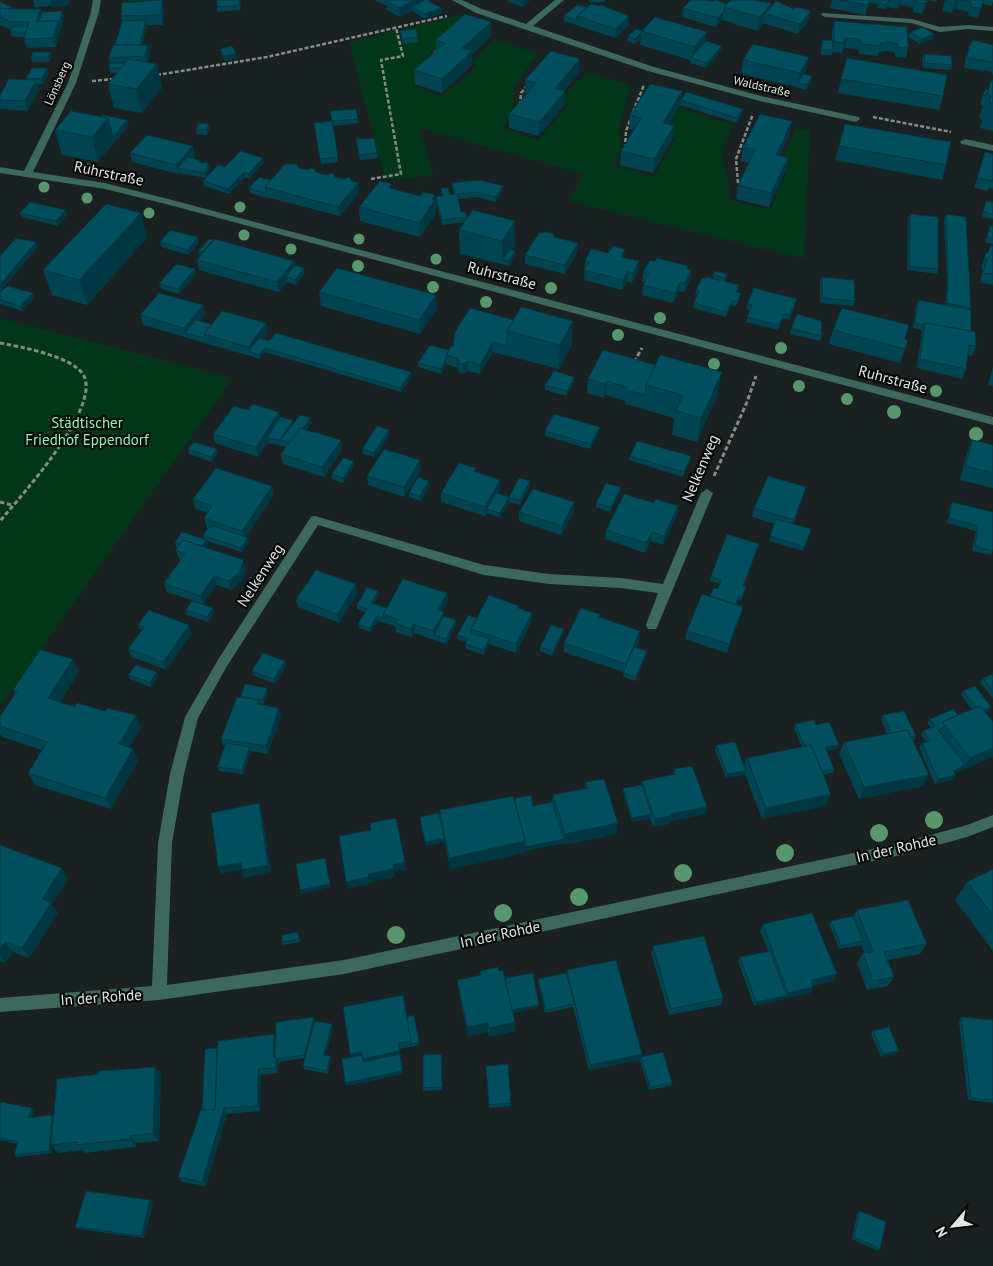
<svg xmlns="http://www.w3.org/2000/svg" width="993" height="1266" viewBox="0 0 993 1266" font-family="'PT Sans',sans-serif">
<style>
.green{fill:#013718}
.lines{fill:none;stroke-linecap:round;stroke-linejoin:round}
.path-far1{stroke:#868a8a;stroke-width:2.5;stroke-dasharray:4 2;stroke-linecap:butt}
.path{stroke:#868a8a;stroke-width:3;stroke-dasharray:4.5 2.5;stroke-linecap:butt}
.minor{fill:#3d695d;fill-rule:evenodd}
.tree{fill:#58966c}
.wall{fill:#004452}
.shaded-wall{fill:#003742}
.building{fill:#004f5f;stroke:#003742}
.labels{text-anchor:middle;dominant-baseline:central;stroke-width:4.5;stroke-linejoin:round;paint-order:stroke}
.far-street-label{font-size:12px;fill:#e3e6e6;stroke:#070909}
.street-label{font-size:15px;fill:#e3e6e6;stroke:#070909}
.park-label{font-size:15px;fill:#8af7aa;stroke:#070909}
</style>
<rect width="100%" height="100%" fill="#1b2020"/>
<g class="green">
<polygon points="463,14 469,17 429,54 423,72 413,86 442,96 477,66 471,62 495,39 538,54 514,87 514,113 503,128 538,140 569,105 557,101 588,72 631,85 619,128 621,151 614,165 654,177 675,139 664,136 680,108 734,125 721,154 730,188 729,199 770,210 787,171 779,168 796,128 810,130 804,259 569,201 583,174 420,128 433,176 385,180 349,42"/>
<polygon points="0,318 233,378 0,707"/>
</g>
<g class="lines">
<g class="path-far1">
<polyline points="430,59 439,47"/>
<polyline points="157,75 267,57 447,16"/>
<polyline points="92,81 114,79"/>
<polyline points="520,105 521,93 527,86"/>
<polyline points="633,112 644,85"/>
<polyline points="873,117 951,132"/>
<polyline points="625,148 626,131 631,118"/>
<polyline points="371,179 401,174 381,60 403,56 396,28"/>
<polyline points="738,183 736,159 753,114"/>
</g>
<g class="path">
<path d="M 0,343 C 21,347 73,356 84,376 C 100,409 21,496 0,521"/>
<polyline points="634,362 642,348"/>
<polyline points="714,476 747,402 756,376"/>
<polyline points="0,502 12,505"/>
</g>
<g class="minor">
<polygon points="93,0 101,0 99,12 76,83 33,172 105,183 172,200 993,417 993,425 166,204 105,189 0,173 0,167 24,171 68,83 91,12"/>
<polygon points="452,0 462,0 482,9 526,24 555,0 564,0 533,26 654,67 761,96 859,117 860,119 856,122 760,101 648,71 476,13"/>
<polygon points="822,13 912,19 940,27 968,25 993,27 993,31 968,29 940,32 911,23 825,17 821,15"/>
<polygon points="965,139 993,145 993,151 962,144 960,142"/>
<polygon points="707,489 713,493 658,625 656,629 648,629 646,625 658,593 621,588 549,584 484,575 318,525 227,666 198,718 184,774 172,843 167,985 344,960 901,843 967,825 993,815 993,827 967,837 901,855 344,974 159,1000 0,1012 0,998 152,986 158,843 170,774 185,717 219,658 311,517 315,516 484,565 549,574 621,578 663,584 701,493"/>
</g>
</g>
<g class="tree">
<circle cx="88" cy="169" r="5.5"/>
<circle cx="132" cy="180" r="5.5"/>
<circle cx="44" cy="187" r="5.5"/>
<circle cx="87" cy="198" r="5.5"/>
<circle cx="240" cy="207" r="5.5"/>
<circle cx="149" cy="213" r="5.5"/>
<circle cx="244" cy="235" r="5.5"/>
<circle cx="359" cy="239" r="5.5"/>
<circle cx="291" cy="249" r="5.5"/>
<circle cx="436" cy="259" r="5.5"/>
<circle cx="358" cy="266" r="6"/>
<circle cx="433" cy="287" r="6"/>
<circle cx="551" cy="288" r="6"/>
<circle cx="486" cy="302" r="6"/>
<circle cx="660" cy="318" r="6"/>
<circle cx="618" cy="335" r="6"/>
<circle cx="781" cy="348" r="6"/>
<circle cx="714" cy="364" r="6"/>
<circle cx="799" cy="386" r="6"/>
<circle cx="936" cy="391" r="6"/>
<circle cx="847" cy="399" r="6"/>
<circle cx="894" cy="412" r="7"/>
<circle cx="976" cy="434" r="7"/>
<circle cx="934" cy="820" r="9"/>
<circle cx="879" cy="833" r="9"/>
<circle cx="785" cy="853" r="9"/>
<circle cx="683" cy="873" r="9"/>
<circle cx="579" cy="897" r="9"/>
<circle cx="503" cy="913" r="9"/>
<circle cx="396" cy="935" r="9"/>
</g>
<g class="wall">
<polygon points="33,0 69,0 68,5 52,8 52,6 35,7"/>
<polygon points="128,0 161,0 128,1"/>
<polygon points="241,0 240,10 217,12 217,7"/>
<polygon points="374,0 427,0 442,13 425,19 412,11 400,17 387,10 387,6"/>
<polygon points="508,0 530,0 523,7 508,2"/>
<rect x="589" y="0" width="16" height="2"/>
<polygon points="832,0 928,0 922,14 913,12 913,9 912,7 901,5 897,9 887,7 886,9 877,8 878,4 870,3 865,15 830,8"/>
<polygon points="928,0 937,0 936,2"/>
<polygon points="945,0 993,0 993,3 991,6 983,4 983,2 978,18 968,16 969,13 967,11 956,9 953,10 952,13 942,11"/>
<polygon points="707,1 713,2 770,8 809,20 798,34 763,23 757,31 722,20 716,27 682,17 683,8"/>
<polygon points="0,2 13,9 40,9 42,13 64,16 56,47 27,48 24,39 25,37 12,37 10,32 11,30 0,25"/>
<polygon points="577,5 629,25 615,38 564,21 564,16"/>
<polygon points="164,10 163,25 147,25 142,45 150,54 148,63 157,64 162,88 142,113 114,108 108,84 117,73 110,73 109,68 110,63 109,58 115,45 122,21 121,16"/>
<polygon points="834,21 907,27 908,48 906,58 895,57 895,53 887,51 879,52 878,56 859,54 859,51 856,49 845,48 843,49 842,53 833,52 832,55 821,55 821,45 822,40 832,41 832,31"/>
<polygon points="491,22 491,36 472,54 472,65 442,93 415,84 414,70 436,51 436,40"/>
<polygon points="400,31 418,37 418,42 403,44"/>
<polygon points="642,31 706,41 721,51 706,68 690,63 690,60 640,45 641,38 635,44 627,41 628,36"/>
<polygon points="910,32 933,39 920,44 908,37"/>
<polygon points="993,45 993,74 991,73 992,72 964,68 966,56 969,47"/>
<polygon points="220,49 236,53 237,58 225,61 221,54"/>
<polygon points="50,52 51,57 49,62 32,62 31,57"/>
<polygon points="924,54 952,65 951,70 923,68 922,58"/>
<polygon points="743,60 806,71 804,75 811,81 806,90 797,88 797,87 741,74"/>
<polygon points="47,68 49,73 43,84 37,84 39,90 28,111 0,109 0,95 27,80 26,78"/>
<polygon points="579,73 564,91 565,91 564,105 539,136 509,128 509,114 526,95 525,94 525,80"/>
<polygon points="841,79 943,96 939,110 838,93"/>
<polygon points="993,79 993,131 980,128 982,121 979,117 983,105 980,105 983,95 988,90"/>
<polygon points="681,100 742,114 737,123 680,105 669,125 674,126 672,140 653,173 620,165 621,151 634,130 629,129 630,115"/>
<polygon points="358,119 358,123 332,126 338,162 321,164 314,123"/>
<polygon points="792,121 789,135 779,155 788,158 785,172 769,207 736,199 738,185 749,163 741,161 743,147"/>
<polygon points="209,124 210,129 207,135 197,134 196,129"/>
<polygon points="129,125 98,162 62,155 55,130"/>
<polygon points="356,139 377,153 378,158 360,160"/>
<polygon points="193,146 195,156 193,159 200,161 201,162 209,163 210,168 206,177 225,167 264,163 249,179 245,177 229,194 204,186 203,181 206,178 179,173 178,174 132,162 130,153"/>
<polygon points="839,146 946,165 942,180 835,160"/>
<polygon points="993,154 993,189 989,188 988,191 974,188 982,162"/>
<polygon points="299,168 358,183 359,193 340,216 266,197 266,198 250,193 249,188 271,180"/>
<polygon points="452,183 503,186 502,191 495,202 476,197 458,199 461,212 467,217 467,219 515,245 512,250 515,251 515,256 509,266 460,254 459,230 464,222 442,225 436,201 436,196 442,196 441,188 450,195 454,194 452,188"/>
<polygon points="435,195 436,214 420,237 360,221 359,207 420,196"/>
<polygon points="986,201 993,202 993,219 982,217"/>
<polygon points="20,213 67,215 58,226 22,217"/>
<polygon points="141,213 147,238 87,305 52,295 43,270"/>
<polygon points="910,214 938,269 937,274 907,270 908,218"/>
<polygon points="946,214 971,308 970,310 971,331 976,346 972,356 968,355 966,369 962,379 917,368 922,330 913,328 916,305 918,300 945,305 947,286 944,219"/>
<polygon points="990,226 993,226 993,244 985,242"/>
<polygon points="554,237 578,243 577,253 565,274 525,264 525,255"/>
<polygon points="160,242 199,242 189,255 161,247"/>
<polygon points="990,246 993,246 993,285 980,283 983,269 981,268 986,253 988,253"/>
<polygon points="198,251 294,261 295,265 305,273 296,285 287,282 279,292 199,270 197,260 200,256"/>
<polygon points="624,257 638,271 632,283 627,281 622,290 584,280 585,261"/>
<polygon points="655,261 688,266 687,269 691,270 690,280 684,292 679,291 673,303 642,295 643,285 644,282 642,282 643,272"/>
<polygon points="196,274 179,294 161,289 159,284"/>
<polygon points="713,275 726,279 725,282 738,290 737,292 741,293 740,298 736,306 731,305 726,317 693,308 694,303 697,296 695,295 696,290 705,279 713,279"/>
<polygon points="822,277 855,301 853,306 820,303 820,282"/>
<polygon points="319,292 437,309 420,334 321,306"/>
<polygon points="0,293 33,293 34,298 22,311 0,304"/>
<polygon points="797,299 789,320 783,318 778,330 746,322 750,310 746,309 747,304"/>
<polygon points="203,305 205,315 200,321 211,324 268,333 263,339 411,372 411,377 401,392 265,352 260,359 143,325 140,315"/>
<polygon points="470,308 572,345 559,369 493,352 480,374 468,371 463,374 459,372 458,368 446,364 441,374 419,367 418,363 449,350 453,346"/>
<polygon points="791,329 822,336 820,341 790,334"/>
<polygon points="833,330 905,339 908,340 900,363 829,344"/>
<polygon points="603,350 717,396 697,442 672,435 674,418 625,404 625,401 605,395 604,398 587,393 588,379"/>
<polygon points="993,366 993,386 988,385"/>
<polygon points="574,377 574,382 566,396 545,390 545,385"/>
<polygon points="248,410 279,412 280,417 293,420 293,424 311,423 306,430 342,450 324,477 283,464 281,454 287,447 268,443 268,442 258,457 215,443 213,434"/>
<polygon points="545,431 599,432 590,449 545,436"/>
<polygon points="389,435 375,457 363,454 362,449"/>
<polygon points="972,440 993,445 993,488 960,480 967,453"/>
<polygon points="188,449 217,449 218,453 212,462 189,454"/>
<polygon points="630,456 691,456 690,461 683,477 629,460"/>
<polygon points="354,461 354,466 343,483 332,479 332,474"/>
<polygon points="421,470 404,497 368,485 367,476"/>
<polygon points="500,480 500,489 498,493 509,502 500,518 487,513 485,516 441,502 441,493"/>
<polygon points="430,485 421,501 409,497 409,493"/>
<polygon points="272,486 274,495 246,537 248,538 249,542 242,552 207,541 208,545 205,548 246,569 242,581 231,590 217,585 203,604 167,592 164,583 181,560 179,559 176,550 178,547 176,547 175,542 204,539 203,535 208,528 207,528 204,518 208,513 195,509 193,499"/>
<polygon points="530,486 520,505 509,502 509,497"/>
<polygon points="806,487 793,524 811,529 803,551 769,541 774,524 752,517 754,508"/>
<polygon points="620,492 610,512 596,507 596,503"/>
<polygon points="574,502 574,511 561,535 519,521 519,512"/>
<polygon points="952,502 993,512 993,551 991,555 972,551 976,531 947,523 950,506"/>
<polygon points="654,503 678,506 677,515 663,545 651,541 645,553 605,539 606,530"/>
<polygon points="759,544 744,586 745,592 741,601 737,600 736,604 741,615 727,653 685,639 687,631 710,596 718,589 720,584 710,581 711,576"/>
<polygon points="378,591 379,595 374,603 387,608 447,593 448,602 442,611 444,616 456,620 456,625 446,644 414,633 412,637 396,632 395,626 378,621 371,632 359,628 358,624 365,612 357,609 357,605"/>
<polygon points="358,593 339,623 298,607 296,599"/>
<polygon points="213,608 214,613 208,622 187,615 186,610"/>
<polygon points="519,609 532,613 531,622 516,653 489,644 484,655 466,649 465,644 466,642 457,639 457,635 477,618"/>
<polygon points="600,617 639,640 636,648 646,656 635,681 623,677 624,672 564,652 564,643"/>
<polygon points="138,625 192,633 166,670 132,657 128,649 141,631"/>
<polygon points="564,629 563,634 552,656 540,651 540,647"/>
<polygon points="286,665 275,684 253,675 252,671"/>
<polygon points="79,672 60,702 141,728 129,748 133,749 138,761 111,809 35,785 28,773 42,750 2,737 0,733 0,717 15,694 13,690"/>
<polygon points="993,674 993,698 980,683 983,678"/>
<polygon points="128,675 158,677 151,687 130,679"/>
<polygon points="963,691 989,711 986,713 993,722 963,770 955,773 954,779 935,784 919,747 922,743 926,742 921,735 923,731 931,728 927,723 930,719 958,715 972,709 961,695"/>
<polygon points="268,692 264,704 259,703 260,705 279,708 281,716 268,754 251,751 243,774 219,771 217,767 224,747 221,739 241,697 241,696"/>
<polygon points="883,715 916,736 914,741 913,741 923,786 859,799 839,754 844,742 887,734 881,719"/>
<polygon points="795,724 816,725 839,745 837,749 827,751 834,769 833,773 823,775 826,806 762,819 745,774 726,778 715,750 716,745 744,766 747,758 802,747 794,728"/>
<polygon points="674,769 705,814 670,821 669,824 653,827 650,818 632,822 623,792 623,788 642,785 642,781 672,775"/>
<polygon points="586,782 616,834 564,845 564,843 525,851 525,853 450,869 445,842 426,846 420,817 440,820 440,810 515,801 533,806 552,802 553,795 585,788"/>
<polygon points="0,845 68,879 52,905 58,913 29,958 13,952 5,963 0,961"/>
<polygon points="993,869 993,951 955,900 967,882"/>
<polygon points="857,910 927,944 920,954 888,960 894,977 888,986 867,990 857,963 863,953 864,953 861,945 839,949 829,924 831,921 853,916"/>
<polygon points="763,924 837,974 833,981 813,986 813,987 810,993 754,1006 738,961 740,957 768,951 760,931"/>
<polygon points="298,932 300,942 283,945 282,942"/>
<polygon points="653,946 723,998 721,1005 669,1015 651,953"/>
<polygon points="567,970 642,1054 640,1060 589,1070 573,1007 545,1013 538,982 538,979 566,973"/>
<polygon points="480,971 499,971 505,978 539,1005 538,1008 513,1013 515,1031 489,1037 488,1032 468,1036 458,989 457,980 480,975"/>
<polygon points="414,1015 419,1045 400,1049 403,1074 346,1086 345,1083 351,1057 350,1054 411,1041"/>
<polygon points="961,1017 993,1020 993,1103 968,1100 959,1021"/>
<polygon points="315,1021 333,1027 326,1055 330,1056 331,1059 328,1074 304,1069 303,1066 305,1058 279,1062 278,1073 261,1075 260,1111 227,1114 206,1186 182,1182 178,1177 202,1110 217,1048 274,1034 276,1038"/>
<polygon points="873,1031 896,1054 881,1057 871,1034"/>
<polygon points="442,1057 442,1090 423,1091 423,1088"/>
<polygon points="641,1057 672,1083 671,1086 649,1090 640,1060"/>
<polygon points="486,1066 511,1103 511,1106 489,1108"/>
<polygon points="155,1067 161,1075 159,1141 136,1143 136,1147 85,1153 82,1150 58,1153 52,1146 52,1153 17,1157 14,1155 18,1144 0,1140 0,1105 32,1108 35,1111 32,1117 52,1115 53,1116"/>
<polygon points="150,1200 153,1202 144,1238 78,1229 75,1227"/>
<polygon points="860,1211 880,1249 878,1251 852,1239 857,1214"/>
</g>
<g class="shaded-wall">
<polygon points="50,0 69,0 68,5 52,8"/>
<polygon points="162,0 164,10 163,25 161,15"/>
<polygon points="415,0 426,0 412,7 412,11 400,17 399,8"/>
<polygon points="525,0 530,0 523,7 523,2"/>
<polygon points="870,0 871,0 870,3 865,15 867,5"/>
<polygon points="899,0 902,0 901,5 897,9"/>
<polygon points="927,0 928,0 922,14 925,4"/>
<polygon points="955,0 959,0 956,9 953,10 952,13"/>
<polygon points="771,3 769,16 765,14 763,23 757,31 760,17"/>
<polygon points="442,8 442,13 425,19 425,14"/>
<polygon points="40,9 43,18 38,26 36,22"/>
<polygon points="62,11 64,16 56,47 53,38 58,21"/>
<polygon points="724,11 722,20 716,27 718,18"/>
<polygon points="811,11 809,20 798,34 800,24"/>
<polygon points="629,16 629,25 615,38 616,29"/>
<polygon points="146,20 147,25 140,54 138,49"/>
<polygon points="491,22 491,36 472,54 472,65 442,93 442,79 462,48"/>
<polygon points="707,32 705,46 692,59 694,47"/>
<polygon points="641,33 641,38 635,44 635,39"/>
<polygon points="934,34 933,39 920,44 922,39"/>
<polygon points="847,38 845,48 843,49 844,40"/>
<polygon points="148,45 150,54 147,65 145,56"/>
<polygon points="722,46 721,51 706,68 707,63"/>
<polygon points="50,52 51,57 49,62 48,57"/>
<polygon points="236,53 237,58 225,61 224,56"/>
<polygon points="809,57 806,71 800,84 798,83 800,73"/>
<polygon points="580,59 579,73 554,102 555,88"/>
<polygon points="157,64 162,88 142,113 136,89"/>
<polygon points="47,68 49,73 43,84 42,79"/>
<polygon points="812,76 811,81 806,90 807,85"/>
<polygon points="36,80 39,90 28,111 25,101"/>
<polygon points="565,91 564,105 539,136 539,122"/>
<polygon points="682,91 680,105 661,137 663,123"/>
<polygon points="743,109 742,114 737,123 737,118"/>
<polygon points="108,118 127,120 129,125 98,162 92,137"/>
<polygon points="792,121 789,135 773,169 776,155"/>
<polygon points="209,124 210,129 207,135 206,130"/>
<polygon points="674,126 672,140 653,173 654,159"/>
<polygon points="193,146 195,156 183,169 178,168 179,173 178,174 176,165"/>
<polygon points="263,158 264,163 249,179 248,174"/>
<polygon points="788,158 785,172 769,207 771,193"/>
<polygon points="209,163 210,168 206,178 205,173"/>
<polygon points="244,172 245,177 229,194 228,189"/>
<polygon points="358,183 359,193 340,216 338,207"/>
<polygon points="503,186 502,191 495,202 495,197"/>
<polygon points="435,195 436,214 420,237 419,223"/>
<polygon points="66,210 67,215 58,226 56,221"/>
<polygon points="141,213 147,238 87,305 79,280"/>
<polygon points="515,221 515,245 505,260 502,260 502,265 502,241"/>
<polygon points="198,237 199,242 189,255 188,250"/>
<polygon points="36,242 38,247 0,292 0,285"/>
<polygon points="578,243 577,253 565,274 565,265"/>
<polygon points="625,249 624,259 621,257"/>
<polygon points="515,251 515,256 509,266 509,261"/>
<polygon points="294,261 296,270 286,277 287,282 279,292 277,282"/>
<polygon points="639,261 638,271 632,283 633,273"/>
<polygon points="304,268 305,273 296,285 295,280"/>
<polygon points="195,269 196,274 179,294 178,289"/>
<polygon points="691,270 690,280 684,292 685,283"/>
<polygon points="628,271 627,281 622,290 623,280"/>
<polygon points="680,282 679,291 673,303 675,293"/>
<polygon points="33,293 34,298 22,311 20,306"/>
<polygon points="436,295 437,309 420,334 419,320"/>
<polygon points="732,300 731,305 726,317 727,312"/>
<polygon points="203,305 205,315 190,334 185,333 184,328"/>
<polygon points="573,321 572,345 559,369 560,345"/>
<polygon points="266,323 268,333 253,353 249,351 248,347"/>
<polygon points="493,342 493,352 480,374 480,365"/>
<polygon points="265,348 265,352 260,359 259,355"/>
<polygon points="446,359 446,364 441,374 441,369"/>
<polygon points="468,361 468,371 463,374 463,364"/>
<polygon points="411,372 411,377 401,392 400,388"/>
<polygon points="722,372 717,396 697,442 701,418"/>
<polygon points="574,377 574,382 566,396 567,391"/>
<polygon points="607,381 605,395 604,398 605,384"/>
<polygon points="279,412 281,421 267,438 268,442 258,457 256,447"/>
<polygon points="310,418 311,423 294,448 293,443"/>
<polygon points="293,420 294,425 283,441 280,439"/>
<polygon points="600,427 599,432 590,449 591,444"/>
<polygon points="389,430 389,435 375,457 374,453"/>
<polygon points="341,440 342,450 324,477 322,467"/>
<polygon points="217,449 218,453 212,462 211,457"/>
<polygon points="691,456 690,461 683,477 684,472"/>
<polygon points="420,460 421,470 404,497 404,487"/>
<polygon points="354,461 354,466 343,483 343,478"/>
<polygon points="500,480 500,489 489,509 487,509 487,513 485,516 485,507"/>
<polygon points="429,481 430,485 421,501 420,496"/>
<polygon points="530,481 530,486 520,505 520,500"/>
<polygon points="272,486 274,495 244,540 242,531"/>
<polygon points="621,487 620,492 610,512 611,507"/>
<polygon points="806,487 803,497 792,529 794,520"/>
<polygon points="509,497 509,502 500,518 500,513"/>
<polygon points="574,502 574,511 561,535 562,526"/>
<polygon points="678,506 677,515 663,545 664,536"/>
<polygon points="652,532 651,541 645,553 646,543"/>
<polygon points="248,538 249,542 242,552 241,548"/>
<polygon points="206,540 208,545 201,554 200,549"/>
<polygon points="244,560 246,569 242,581 231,590 229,581"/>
<polygon points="214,576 217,585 203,604 200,596"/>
<polygon points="356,584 358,593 339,623 337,614"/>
<polygon points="378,591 379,595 371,607 371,603"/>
<polygon points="447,593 448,602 438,619 438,610"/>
<polygon points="743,607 741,615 727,653 729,644"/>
<polygon points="213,608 214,613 208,622 207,617"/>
<polygon points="444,612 444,620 434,635 433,631"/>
<polygon points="532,613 531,622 516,653 516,644"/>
<polygon points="377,616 378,621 371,632 370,628"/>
<polygon points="456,620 456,625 446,644 446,639"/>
<polygon points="413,624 414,633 412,637 411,629"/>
<polygon points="189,625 192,633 166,670 163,662"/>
<polygon points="564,629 563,634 552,656 553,651"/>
<polygon points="640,631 639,640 625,672 626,664"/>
<polygon points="489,639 489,644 484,655 484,650"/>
<polygon points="647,651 646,656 635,681 636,677"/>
<polygon points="73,659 79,672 54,710 48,698"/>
<polygon points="285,661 286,665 275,684 274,679"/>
<polygon points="157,672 158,677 151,687 150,682"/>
<polygon points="267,688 268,692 264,704 263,700"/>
<polygon points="991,707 989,711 978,716 980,712"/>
<polygon points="279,708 281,716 268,754 266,746"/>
<polygon points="136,715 141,728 124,756 119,744"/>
<polygon points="839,745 837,749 823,752 825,747"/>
<polygon points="250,747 251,752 243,774 242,770"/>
<polygon points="993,748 993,757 963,770 970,758"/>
<polygon points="133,749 138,761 111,809 105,798"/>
<polygon points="965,765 963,770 951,775 953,771"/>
<polygon points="746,771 745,775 726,778 727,774"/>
<polygon points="929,775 923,786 859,799 864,787"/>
<polygon points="956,775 954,779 935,784 938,779"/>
<polygon points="831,794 826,806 762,819 766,808"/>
<polygon points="259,803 262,810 271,872 244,878 242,870"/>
<polygon points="707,807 705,814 670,821 669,824 653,827 655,819 670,814"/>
<polygon points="651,814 650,818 632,822 632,818"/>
<polygon points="618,823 616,834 564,845 565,834"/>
<polygon points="444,839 445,842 426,846 425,842"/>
<polygon points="564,839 564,843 525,851 525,853 450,869 449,858 525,841"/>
<polygon points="325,858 330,887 301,894 300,890"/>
<polygon points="241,862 244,869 220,874 218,867"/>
<polygon points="405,862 406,870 394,872 395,877 370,882 371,884 347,889 346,882 393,865"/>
<polygon points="62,868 68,879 52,905 58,913 29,958 22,948 42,899"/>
<polygon points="5,942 13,952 5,963 0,956 0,949"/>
<polygon points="837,974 833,981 808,987 811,980"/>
<polygon points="813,987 810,993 785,999 788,993"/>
<polygon points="787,996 785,999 754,1006 756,1002"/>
<polygon points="539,1005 538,1008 510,1014 510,1010"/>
<polygon points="314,1017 315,1020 305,1058 304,1055"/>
<polygon points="515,1022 515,1031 489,1037 489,1028"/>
<polygon points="488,1023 488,1032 468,1036 467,1027"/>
<polygon points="332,1024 333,1027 325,1058 324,1055"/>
<polygon points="274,1034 277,1040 276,1057 279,1062 278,1073 276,1068 273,1057"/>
<polygon points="399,1043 403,1074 346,1086 345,1083 364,1065 352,1060 350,1054"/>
<polygon points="899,1051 896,1054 881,1057 883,1054"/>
<polygon points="642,1054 640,1060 589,1070 590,1065"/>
<polygon points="330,1056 331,1059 328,1074 327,1071"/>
<polygon points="155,1067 161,1075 159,1141 153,1133"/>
<polygon points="258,1069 261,1075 260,1111 258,1106"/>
<polygon points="32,1108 35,1111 31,1120 28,1118"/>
<polygon points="224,1108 227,1114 206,1186 202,1182"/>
<polygon points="52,1115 54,1118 51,1145 52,1146 52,1153 49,1151"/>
<polygon points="130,1136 136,1143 136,1147 130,1139"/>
<polygon points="150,1200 153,1202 144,1238 141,1236"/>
</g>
<g class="building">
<polygon points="162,0 161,15 121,16 122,3"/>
<polygon points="217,0 240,0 239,5 217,7"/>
<polygon points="388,0 415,0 399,8 387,1"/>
<polygon points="425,0 427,0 442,8 425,14 412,7"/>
<polygon points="517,0 525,0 523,2"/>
<polygon points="691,0 706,0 713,2 715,0 727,4 724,7 724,11 718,18 683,8"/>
<polygon points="731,0 752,0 771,3 760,17 724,7"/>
<polygon points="840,0 870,0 867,5"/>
<polygon points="880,0 889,0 887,5 878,3"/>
<polygon points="916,0 927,0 925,4 915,2"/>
<polygon points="945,0 958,0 955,0 954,3 945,2"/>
<polygon points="960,0 984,0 981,8 971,7 972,4 970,2"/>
<polygon points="776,1 794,9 796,7 811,11 800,24 765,14"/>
<polygon points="0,2 12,7 9,9 4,9 0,8"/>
<polygon points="591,4 600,6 601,5 629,16 616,29 577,16"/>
<polygon points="577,5 587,7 577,16 577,20 564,16"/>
<polygon points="0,8 4,9 40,9 36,22 58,21 53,38 24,39 29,22 11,22 0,17"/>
<polygon points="62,11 59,26 58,21 39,21 42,12"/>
<polygon points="465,14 491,22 462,48 472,51 442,79 414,70 445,43 436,40"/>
<polygon points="655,17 707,32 694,47 642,31"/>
<polygon points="146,20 140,45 115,45 122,21"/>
<polygon points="834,21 907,27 908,48 898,47 898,44 889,42 880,43 881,46 861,44 861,41 858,39 847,38 844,40 844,43 834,42"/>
<polygon points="27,26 26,32 10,32 12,27"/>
<polygon points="923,27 934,34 922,39 910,32"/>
<polygon points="416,29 418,37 402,39 400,31"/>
<polygon points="636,29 642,31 641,33 635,39 628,36"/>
<polygon points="822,40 833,41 833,50 822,50"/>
<polygon points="973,40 993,45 993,62 967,58 969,47"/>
<polygon points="706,41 722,46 707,63 691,58"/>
<polygon points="753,44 809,57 800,73 743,60"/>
<polygon points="113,45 148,45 145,56 109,58"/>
<polygon points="232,46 236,53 224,56 220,49"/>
<polygon points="551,51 580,59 555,88 565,91 539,122 509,114 536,83 525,80"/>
<polygon points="33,52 50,52 48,57 31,57"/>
<polygon points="924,54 951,56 952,65 925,63"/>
<polygon points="847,58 947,75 943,96 841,79"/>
<polygon points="128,59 157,64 136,89 108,84"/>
<polygon points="110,63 125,63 121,68 109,68"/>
<polygon points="32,68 47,68 42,79 26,78"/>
<polygon points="803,74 812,76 807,85 798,83"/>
<polygon points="9,79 36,80 25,101 0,100 0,95"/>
<polygon points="991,81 993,81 993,104 989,103 991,96 987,93"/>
<polygon points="650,84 682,91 663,123 674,126 654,159 621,151 641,118 630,115"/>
<polygon points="985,89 988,90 986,96 983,95"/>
<polygon points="686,92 743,109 737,118 681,100"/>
<polygon points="356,109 358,119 332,121 330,111"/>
<polygon points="71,111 108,118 92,137 55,130"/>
<polygon points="760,114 792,121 776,155 788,158 771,193 738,185 755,150 743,147"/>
<polygon points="103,115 127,120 113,137 108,118 102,117"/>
<polygon points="332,121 338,157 320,159 314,123"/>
<polygon points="199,123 209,124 206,130 196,129"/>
<polygon points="845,124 951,142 946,165 839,146"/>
<polygon points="147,135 193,146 176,165 130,153"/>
<polygon points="374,138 377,153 359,155 356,139"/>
<polygon points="241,151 263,158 248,174 244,172 228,189 203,181 218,165 225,167"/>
<polygon points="985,152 993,154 993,178 992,181 977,178"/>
<polygon points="188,157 200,161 199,162 209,163 205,173 178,168"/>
<polygon points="285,164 297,164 299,168 307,170 313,168 316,172 326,175 333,173 335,177 343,179 349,177 352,181 358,183 338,207 265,187"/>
<polygon points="259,177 271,180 265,187 266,192 265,193 249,188"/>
<polygon points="479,180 503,186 495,197 476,192 457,194 461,212 465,212 467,217 442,220 436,196 443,196 441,188 448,188 450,195 455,194 452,183"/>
<polygon points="380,181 392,184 389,188 420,196 423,192 435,195 432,199 435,200 419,223 359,207"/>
<polygon points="986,201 993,202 993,214 983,212"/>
<polygon points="30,202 66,210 56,221 20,213"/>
<polygon points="106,204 141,213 79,280 43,270"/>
<polygon points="473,210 515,221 502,241 459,230"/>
<polygon points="910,214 938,217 938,269 909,266"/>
<polygon points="946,214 966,217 971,308 946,303 948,281"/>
<polygon points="990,226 993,226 993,238 987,237"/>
<polygon points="170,230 198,237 188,250 160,242"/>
<polygon points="545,232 554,234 554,237 578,243 565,265 525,255 539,233"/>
<polygon points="16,238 36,242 0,285 0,256"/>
<polygon points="209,239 213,240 203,252 198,251"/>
<polygon points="215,239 294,261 277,282 197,260"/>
<polygon points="613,246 625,249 621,257 639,261 633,273 628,271 623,280 584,270 589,262 585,261 591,249 608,253"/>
<polygon points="990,246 993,246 993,274 983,273 987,259 984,258 986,253 988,253"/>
<polygon points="509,250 515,251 509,261 502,260"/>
<polygon points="657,258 688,266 687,269 691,270 685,283 680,282 675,293 643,285 649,274 643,272 650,260 655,261"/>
<polygon points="176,264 195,269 178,289 159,284"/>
<polygon points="295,265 304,268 295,280 286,277"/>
<polygon points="337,268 436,295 419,320 319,292"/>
<polygon points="715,271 727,274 725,278 713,275"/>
<polygon points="706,277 739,285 736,292 741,293 737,302 732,300 727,312 694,303 699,291 696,290 702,278 705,279"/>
<polygon points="822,277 854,280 855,301 822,298"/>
<polygon points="7,286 33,293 20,306 0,300 0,293"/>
<polygon points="754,288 797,299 790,315 784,313 779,325 747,317 752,305 747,304"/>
<polygon points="159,293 203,305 184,328 140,315"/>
<polygon points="918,300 971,310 971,331 925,323 923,328 924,325 915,323"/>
<polygon points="521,307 573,321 560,345 507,331"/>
<polygon points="470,308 514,320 507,331 507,346 493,342 480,365 468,361 463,364 459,363 458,358 446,355 451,346 453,346 455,332"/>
<polygon points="842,308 909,325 905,339 908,340 905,349 833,330"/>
<polygon points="222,311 266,323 248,347 204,334"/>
<polygon points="797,314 821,321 822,336 791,329"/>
<polygon points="196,320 211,324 204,334 205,338 185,333"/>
<polygon points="925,323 975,332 976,346 969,345 966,369 920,359"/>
<polygon points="276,333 411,372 400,388 265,348 259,355 249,351 259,338 269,341"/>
<polygon points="430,345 449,350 446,355 446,359 441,369 418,363"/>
<polygon points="603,350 656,365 646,385 645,395 626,390 627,387 607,381 605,384 588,379"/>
<polygon points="660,355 722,372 701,418 676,411 683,395 646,385"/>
<polygon points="554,371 574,377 567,391 545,385"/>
<polygon points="253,404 279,412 256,447 213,434 234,406 248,410"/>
<polygon points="554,414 600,427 591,444 545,431"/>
<polygon points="300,415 310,418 303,429 300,428 290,442 267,438 280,417 293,420 280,439 282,439"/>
<polygon points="377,426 389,430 374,453 362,449"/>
<polygon points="300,428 341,440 322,467 281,454"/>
<polygon points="972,440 993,445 993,473 966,466"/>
<polygon points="637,441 691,456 684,472 630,456"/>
<polygon points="194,442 217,449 211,457 188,449"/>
<polygon points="384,449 420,460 404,487 367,476"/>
<polygon points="343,458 354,461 343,478 332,474"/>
<polygon points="459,463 476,468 474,471 500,480 485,507 441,493"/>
<polygon points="216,468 272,486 242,531 204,518 212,506 193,499"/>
<polygon points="768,476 806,487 794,520 754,508"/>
<polygon points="418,477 429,481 420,496 409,493"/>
<polygon points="519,478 530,481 520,500 509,497"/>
<polygon points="606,483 621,487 611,507 596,503"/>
<polygon points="533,489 574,502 562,526 519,512"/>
<polygon points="496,493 509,497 500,513 487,509"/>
<polygon points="624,494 654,503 656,499 678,506 664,536 652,532 646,543 606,530"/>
<polygon points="952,502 993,512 993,551 975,546 978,526 949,518"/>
<polygon points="776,519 811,529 805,547 770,536"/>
<polygon points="214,526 248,538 241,548 203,535 208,528"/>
<polygon points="182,532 206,540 202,546 183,540 181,544 175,542"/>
<polygon points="727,534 759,544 743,586 746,587 742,597 739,596 736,604 710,596 714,588 718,589 721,580 711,576"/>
<polygon points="183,540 244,560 239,572 229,581 214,576 200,596 164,583 185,554 176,550"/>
<polygon points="316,570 356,584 337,614 296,599"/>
<polygon points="403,579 447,593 438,610 444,612 433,631 413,624 411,629 395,623 397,619 383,614"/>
<polygon points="367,587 378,591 371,603 387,608 383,614 384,618 377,616 370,628 358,624 367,609 357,605"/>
<polygon points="702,594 743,607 729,644 687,631"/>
<polygon points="489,595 519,606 518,608 532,613 516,644 471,629"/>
<polygon points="192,601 213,608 207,617 186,610"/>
<polygon points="581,608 600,614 599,617 640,631 626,664 564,643"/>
<polygon points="149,610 189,625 163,662 128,649 144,627 138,625"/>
<polygon points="468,615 477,618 471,629 471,633 489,639 484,650 465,644 468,639 457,635"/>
<polygon points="444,616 456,620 446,639 434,635"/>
<polygon points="551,625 564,629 553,651 540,647"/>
<polygon points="634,647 647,651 636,677 623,673"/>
<polygon points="40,650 73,659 48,698 75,707 77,703 105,711 107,708 136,715 119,744 133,749 105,798 28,773 47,742 0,726 0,717 17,691 13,690"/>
<polygon points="263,653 285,661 274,679 252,671"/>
<polygon points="136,665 157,672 150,682 128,675"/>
<polygon points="993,674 993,691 983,678"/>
<polygon points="245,684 267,688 263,700 241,696"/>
<polygon points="975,686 991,707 984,710 980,706 976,707 963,691"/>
<polygon points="237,697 259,700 257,704 279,708 266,746 221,739"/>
<polygon points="980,706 993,722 993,748 970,758 942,722"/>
<polygon points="953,709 958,715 942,722 945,727 938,730 965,765 953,771 956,775 938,779 922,743 931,741 923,731 935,726 930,719"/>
<polygon points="904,711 916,736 911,737 908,730 891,733 883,715"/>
<polygon points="814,720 816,725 829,722 839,745 825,747 834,769 822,771 811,745 805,746 795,724"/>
<polygon points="908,730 929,775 864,787 844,742"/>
<polygon points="735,742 746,771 727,774 716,745"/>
<polygon points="226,743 250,747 242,770 217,767"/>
<polygon points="811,745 831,794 766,808 747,758"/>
<polygon points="692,766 707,807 670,814 671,816 655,819 642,781 675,774 674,769"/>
<polygon points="604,779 618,823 565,834 553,795 588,788 586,782"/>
<polygon points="642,785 651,814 632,818 623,788"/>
<polygon points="531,795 533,806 552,802 564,839 525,847 525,841 515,801 516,798"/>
<polygon points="513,796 525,841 449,858 440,810"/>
<polygon points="259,803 268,865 242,870 241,862 218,867 211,813"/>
<polygon points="439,813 444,839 425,842 420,817"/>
<polygon points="396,818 405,862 393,865 394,869 368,874 369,877 346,882 339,836 371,830 370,823"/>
<polygon points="0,845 62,868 42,899 51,903 22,948 5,942 0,949"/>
<polygon points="325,858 330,884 300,890 296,864"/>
<polygon points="993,869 993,915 967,882"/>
<polygon points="908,900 927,944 884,952 894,977 873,981 863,953 873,952 857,910"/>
<polygon points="812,913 837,974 811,980 813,987 788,993 763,924"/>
<polygon points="853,916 863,941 841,946 831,921"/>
<polygon points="298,932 299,939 282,942 282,935"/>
<polygon points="704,936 723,998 671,1009 653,946"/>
<polygon points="770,951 787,996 756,1002 740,957"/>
<polygon points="616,960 642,1054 590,1065 567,970"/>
<polygon points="498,967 499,971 503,970 515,1022 489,1028 488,1023 467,1027 457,980 481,975 480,971"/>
<polygon points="533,973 539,1005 512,1010 505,978"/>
<polygon points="566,973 574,1004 546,1010 538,979"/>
<polygon points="403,995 411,1041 399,1043 399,1051 362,1059 361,1052 350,1054 343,1007"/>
<polygon points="414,1015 419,1042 411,1044 407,1017"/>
<polygon points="314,1017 304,1055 277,1059 276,1057 275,1057 276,1022"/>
<polygon points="961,1017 993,1020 993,1100 971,1098"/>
<polygon points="315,1021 332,1024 324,1055 330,1056 327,1071 303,1066"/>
<polygon points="889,1027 899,1051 883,1054 873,1031"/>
<polygon points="274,1034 273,1057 276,1057 276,1068 258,1069 258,1106 224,1108 202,1182 178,1177 201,1110 215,1109 218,1041"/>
<polygon points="217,1048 215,1109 202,1110 205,1049"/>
<polygon points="663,1052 672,1083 650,1087 641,1057"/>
<polygon points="400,1054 402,1071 345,1083 342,1059 362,1055 363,1062"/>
<polygon points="441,1054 442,1087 423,1088 423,1055"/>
<polygon points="508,1064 511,1103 489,1105 486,1066"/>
<polygon points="155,1067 153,1133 130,1136 130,1139 77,1145 78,1142 51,1145 57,1079 99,1074 99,1071"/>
<polygon points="1,1102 32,1108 28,1118 52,1115 49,1151 14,1155 18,1142 0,1138 0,1105"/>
<polygon points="86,1191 150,1200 141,1236 75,1227"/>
<polygon points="860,1211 886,1222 880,1249 854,1237"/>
</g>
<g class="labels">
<g class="far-street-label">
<text transform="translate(57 83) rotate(-66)">Lönsberg</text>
<text transform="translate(762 86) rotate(13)">Waldstraße</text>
</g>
<g class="street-label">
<text transform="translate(109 173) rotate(12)">Ruhrstraße</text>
<text transform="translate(502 275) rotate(15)">Ruhrstraße</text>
<text transform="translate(893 379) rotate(15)">Ruhrstraße</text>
<text transform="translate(700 468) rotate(-67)">Nelkenweg</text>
<text transform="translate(260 575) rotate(-57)">Nelkenweg</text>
<text transform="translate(896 848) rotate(-13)">In der Rohde</text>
<text transform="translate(500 934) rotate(-12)">In der Rohde</text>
<text transform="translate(101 997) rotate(-4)">In der Rohde</text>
</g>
<g class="park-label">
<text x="87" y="422">Städtischer<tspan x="87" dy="17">Friedhof Eppendorf</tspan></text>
</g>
</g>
<g transform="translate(953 1226) rotate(242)" stroke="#070909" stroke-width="4" paint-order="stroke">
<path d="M0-4L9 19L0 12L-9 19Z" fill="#e3e6e6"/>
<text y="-8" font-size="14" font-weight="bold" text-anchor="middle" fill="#e3e6e6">N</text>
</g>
</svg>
